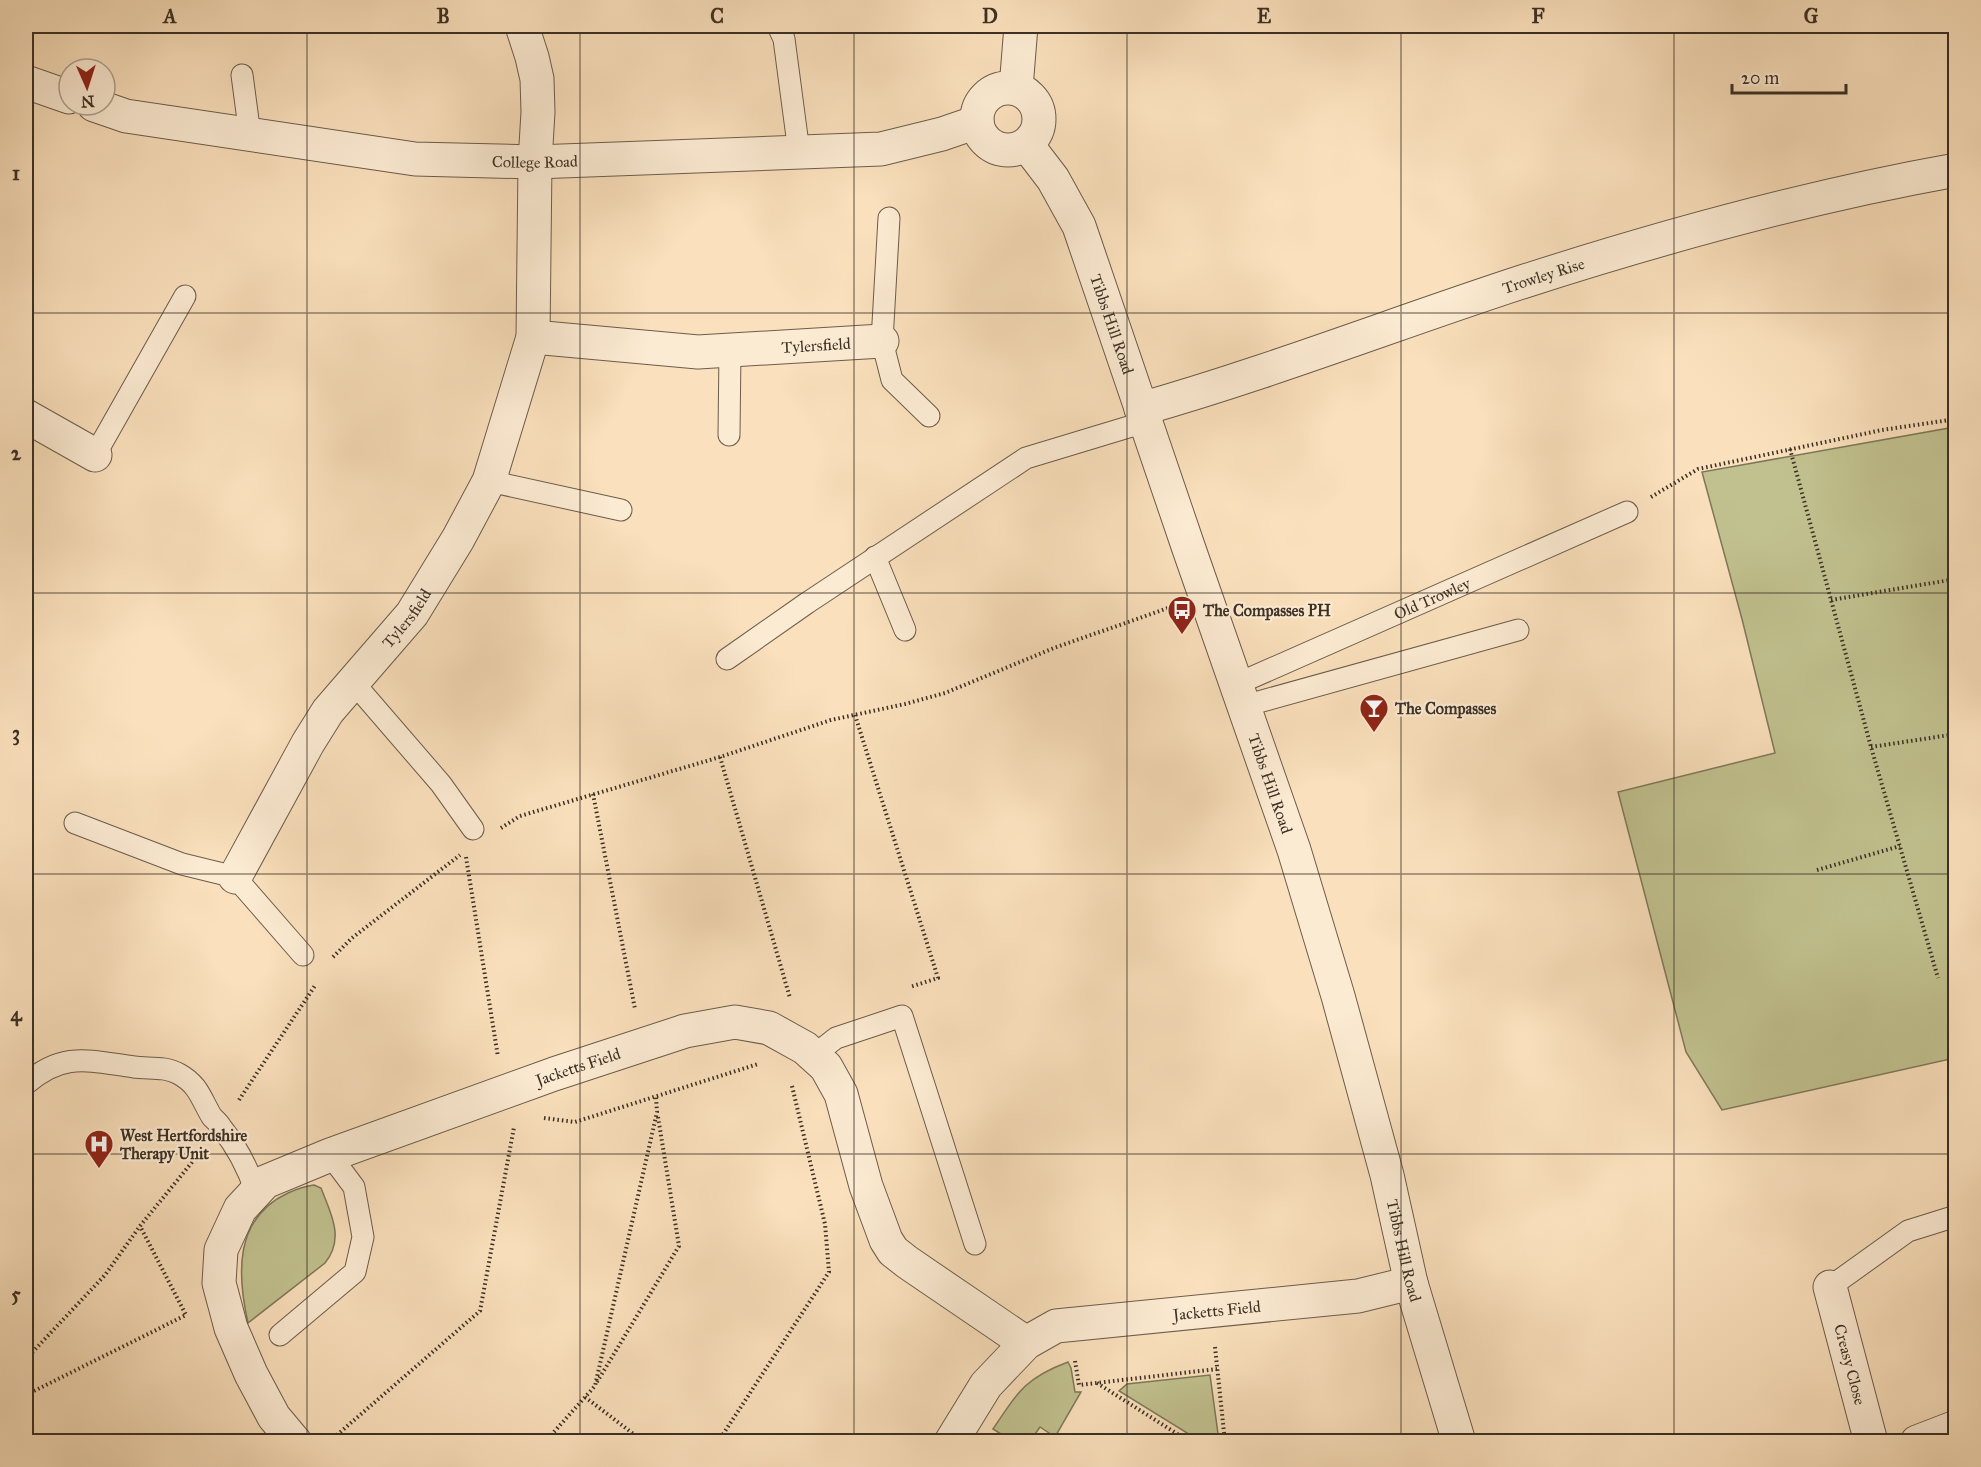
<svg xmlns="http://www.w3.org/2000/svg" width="1981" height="1467" viewBox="0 0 1981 1467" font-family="'IM FELL Great Primer',serif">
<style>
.green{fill:#c1c18f;stroke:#7e785a;stroke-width:1.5}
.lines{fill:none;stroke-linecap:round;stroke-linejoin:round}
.service-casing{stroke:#6c5c4b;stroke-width:23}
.minor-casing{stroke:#6c5c4b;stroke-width:35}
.tertiary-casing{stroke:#6c5c4b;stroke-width:35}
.path{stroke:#3c3025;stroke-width:4;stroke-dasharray:1.5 3;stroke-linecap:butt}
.service{stroke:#fcebd3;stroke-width:21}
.minor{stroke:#fcebd3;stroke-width:33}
.tertiary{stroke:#fcebd3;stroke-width:33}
.grid{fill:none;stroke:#3c3025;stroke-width:1.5;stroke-opacity:0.55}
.labels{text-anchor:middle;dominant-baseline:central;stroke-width:4.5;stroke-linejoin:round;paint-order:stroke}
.street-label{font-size:16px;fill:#3c3025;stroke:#fcebd3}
.poi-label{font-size:16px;font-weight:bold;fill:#3c3025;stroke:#fcebd3;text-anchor:start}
.neatline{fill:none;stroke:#3c3025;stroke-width:2}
.grid-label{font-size:20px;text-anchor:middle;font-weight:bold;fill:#3c3025}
</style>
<rect width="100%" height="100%" fill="#fae0bc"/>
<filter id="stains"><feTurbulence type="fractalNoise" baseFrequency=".00333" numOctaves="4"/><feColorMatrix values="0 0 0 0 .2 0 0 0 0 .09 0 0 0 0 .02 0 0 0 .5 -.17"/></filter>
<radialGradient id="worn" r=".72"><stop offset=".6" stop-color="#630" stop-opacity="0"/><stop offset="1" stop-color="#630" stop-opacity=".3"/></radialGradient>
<g class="green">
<polygon points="1955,427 1955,1058 1722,1110 1686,1052 1618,792 1775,753 1742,619 1702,472"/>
<path d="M 314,1185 L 321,1188 C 331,1214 345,1238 325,1263 L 248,1323 C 237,1274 234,1218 288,1193 C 297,1189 304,1186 314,1185 Z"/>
<path d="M 1068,1362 L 1071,1368 L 1075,1392 L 1081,1392 L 1055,1437 L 1040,1427 L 1030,1441 L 1012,1441 L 993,1429 C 1018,1392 1025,1378 1068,1362 Z"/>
<polygon points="1210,1375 1219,1441 1200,1441 1119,1391 1127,1384"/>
</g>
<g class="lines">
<g class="service-casing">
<g id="service">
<polyline points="778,26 784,39 799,152"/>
<polyline points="242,75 250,135"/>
<polyline points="889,218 882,341 892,380 929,416"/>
<polyline points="729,435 730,350"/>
<polyline points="95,455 185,296"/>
<polyline points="489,481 621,510"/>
<polyline points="875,557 905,630"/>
<polyline points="727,659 807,603 1026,458 1145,422"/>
<polyline points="353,682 441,784 473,829"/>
<path id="s1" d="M 1237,684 L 1627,512"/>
<polyline points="1244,706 1518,630"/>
<polyline points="75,823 182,864 235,877 303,955"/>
<polyline points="813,1056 836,1038 902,1016 975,1244"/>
<path d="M 26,1084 C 63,1051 89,1061 134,1067 C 149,1069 165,1066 179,1074 C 199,1085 201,1099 212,1117 C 215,1120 219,1123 221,1127 C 237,1147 248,1168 256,1192"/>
<polyline points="1830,1287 1908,1231 1956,1216"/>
<polyline points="280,1335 355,1272 363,1237 354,1187 330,1155"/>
</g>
</g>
<g class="minor-casing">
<g id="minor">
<path id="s2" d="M 533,337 L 698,352 L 882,341"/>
<path id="s3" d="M 1141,409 C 1271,372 1396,323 1525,281 C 1665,236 1810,196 1956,170"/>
<polyline points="26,416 95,455"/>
<path id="s4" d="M 235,877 L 308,743 L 328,711 L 412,614 L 458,539 L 489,481 L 533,337 L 535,162 L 538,112 L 537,79 L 532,57 L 522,26"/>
<path id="s5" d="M 1830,1287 L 1871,1442"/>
<path id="s6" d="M 295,1442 L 274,1417 L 251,1374 L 231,1328 L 219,1283 L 221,1250 L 240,1209 L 265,1182 L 330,1155 L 554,1074 L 685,1031 L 735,1022 L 769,1028 L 805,1048 L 826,1067 L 841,1094 L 866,1186 L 886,1240 L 893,1251 L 907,1262 L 1026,1343"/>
<path id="s7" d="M 951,1442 L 986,1385 L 1026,1343 L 1056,1326 L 1358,1296 L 1411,1283"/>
<polyline points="1917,1442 1956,1427"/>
</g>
</g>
<g class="tertiary-casing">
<g id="tertiary">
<polyline points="26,82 69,97"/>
<circle cx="1008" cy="119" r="31"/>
<polyline points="1016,88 1021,26"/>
<path id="s8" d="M 94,105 L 126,116 L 415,159 L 535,162 L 881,149 L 942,134 L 977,122"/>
<path id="s9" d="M 1027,145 L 1053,179 L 1079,226 L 1189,549 L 1294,850 L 1338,996 L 1387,1175 L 1411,1283 L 1459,1442"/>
</g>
</g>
<g class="path">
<polyline points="1790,449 1871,747 1938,978"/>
<polyline points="1651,497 1698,469 1882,430 1956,419"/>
<polyline points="1831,600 1956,579"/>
<polyline points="855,715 938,978 910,987"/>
<polyline points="1871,747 1956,734"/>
<polyline points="720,757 790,998"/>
<polyline points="593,794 635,1009"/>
<polyline points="501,828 520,816 720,757 831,720 905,704 945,693 1054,648 1171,607"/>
<polyline points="466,857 498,1057"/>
<polyline points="1817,870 1900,846"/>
<polyline points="333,957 352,938 460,855"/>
<polyline points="239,1100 316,984"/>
<polyline points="544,1118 575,1122 758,1064"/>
<polyline points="1215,1347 1225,1442"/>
<polyline points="26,1359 105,1275 140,1226 202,1150"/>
<polyline points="1075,1361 1079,1385 1217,1369"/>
<polyline points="597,1382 679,1246 658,1117"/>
<polyline points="1097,1383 1190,1442"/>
<polyline points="26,1395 186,1315 140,1226"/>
<polyline points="585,1397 644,1442"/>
<polyline points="330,1441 480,1311 514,1127"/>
<polyline points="235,1442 245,1435"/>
<polyline points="545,1442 595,1386 657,1112 656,1097"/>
<polyline points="718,1442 829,1272 825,1224 792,1086"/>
</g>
<use href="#service" class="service"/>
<use href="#minor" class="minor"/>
<use href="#tertiary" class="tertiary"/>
</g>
<path class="grid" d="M 307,26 L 307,1442M 580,26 L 580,1442M 854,26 L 854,1442M 1127,26 L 1127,1442M 1401,26 L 1401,1442M 1674,26 L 1674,1442M 26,313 L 1956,313M 26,593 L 1956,593M 26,874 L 1956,874M 26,1154 L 1956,1154"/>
<defs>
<g id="bus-pin" transform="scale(1.5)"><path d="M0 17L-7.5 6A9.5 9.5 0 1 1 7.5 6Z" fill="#8f2418" stroke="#fcebd3"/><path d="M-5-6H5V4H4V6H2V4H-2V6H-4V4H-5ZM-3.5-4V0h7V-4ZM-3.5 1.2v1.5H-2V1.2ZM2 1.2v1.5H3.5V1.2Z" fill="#fff"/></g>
<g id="bar-pin" transform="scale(1.5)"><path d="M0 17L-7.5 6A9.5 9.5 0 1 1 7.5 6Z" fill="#8f2418" stroke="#fcebd3"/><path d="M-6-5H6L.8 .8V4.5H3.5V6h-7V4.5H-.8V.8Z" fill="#fff"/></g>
<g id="hospital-pin" transform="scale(1.5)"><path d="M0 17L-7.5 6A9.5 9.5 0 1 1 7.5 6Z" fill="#8f2418" stroke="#fcebd3"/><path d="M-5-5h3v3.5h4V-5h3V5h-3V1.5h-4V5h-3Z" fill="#fff"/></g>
</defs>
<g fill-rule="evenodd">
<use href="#bus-pin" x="1182" y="610"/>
<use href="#bar-pin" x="1374" y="708"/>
<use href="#hospital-pin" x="99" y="1144"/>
</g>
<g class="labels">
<g class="street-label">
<text stroke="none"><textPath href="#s8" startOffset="446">College Road</textPath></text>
<text stroke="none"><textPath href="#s3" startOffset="424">Trowley Rise</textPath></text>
<text stroke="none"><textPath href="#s9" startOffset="200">Tibbs Hill Road</textPath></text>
<text stroke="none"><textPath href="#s2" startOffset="284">Tylersfield</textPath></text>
<text stroke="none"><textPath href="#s1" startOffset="213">Old Trowley</textPath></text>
<text stroke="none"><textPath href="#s4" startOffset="312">Tylersfield</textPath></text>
<text stroke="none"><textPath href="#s9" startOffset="686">Tibbs Hill Road</textPath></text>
<text stroke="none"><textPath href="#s6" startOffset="627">Jacketts Field</textPath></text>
<text stroke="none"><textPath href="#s9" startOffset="1172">Tibbs Hill Road</textPath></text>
<text stroke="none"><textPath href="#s7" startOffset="321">Jacketts Field</textPath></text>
<text stroke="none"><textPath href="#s5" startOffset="80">Creasy Close</textPath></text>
</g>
<g class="poi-label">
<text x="1203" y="610">The Compasses PH</text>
<text x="1395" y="708">The Compasses</text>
<text x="120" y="1135">West Hertfordshire<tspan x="120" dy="18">Therapy Unit</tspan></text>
</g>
</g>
<rect width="1981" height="1467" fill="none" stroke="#fae0bc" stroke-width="66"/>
<g transform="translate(87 87) rotate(177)"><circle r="28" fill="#fcebd3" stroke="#afa08d" stroke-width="1.5"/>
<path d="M0-4.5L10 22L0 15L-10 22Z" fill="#8f2418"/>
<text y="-9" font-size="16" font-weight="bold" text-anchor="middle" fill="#3c3025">N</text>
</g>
<path d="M1732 84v9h114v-9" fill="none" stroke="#3c3025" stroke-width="3"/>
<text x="1741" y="84" font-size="18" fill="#3c3025" stroke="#fcebd3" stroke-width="4.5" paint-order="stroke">20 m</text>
<rect x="33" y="33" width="1915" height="1401" class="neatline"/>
<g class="grid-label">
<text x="170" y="23">A</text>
<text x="443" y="23">B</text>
<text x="717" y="23">C</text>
<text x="990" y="23">D</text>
<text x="1264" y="23">E</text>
<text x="1538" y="23">F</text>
<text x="1811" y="23">G</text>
<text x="16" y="180">1</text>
<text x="16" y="460">2</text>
<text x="16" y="740">3</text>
<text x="16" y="1021">4</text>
<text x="16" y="1301">5</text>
</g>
<rect width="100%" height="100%" filter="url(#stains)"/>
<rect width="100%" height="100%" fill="url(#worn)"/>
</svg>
